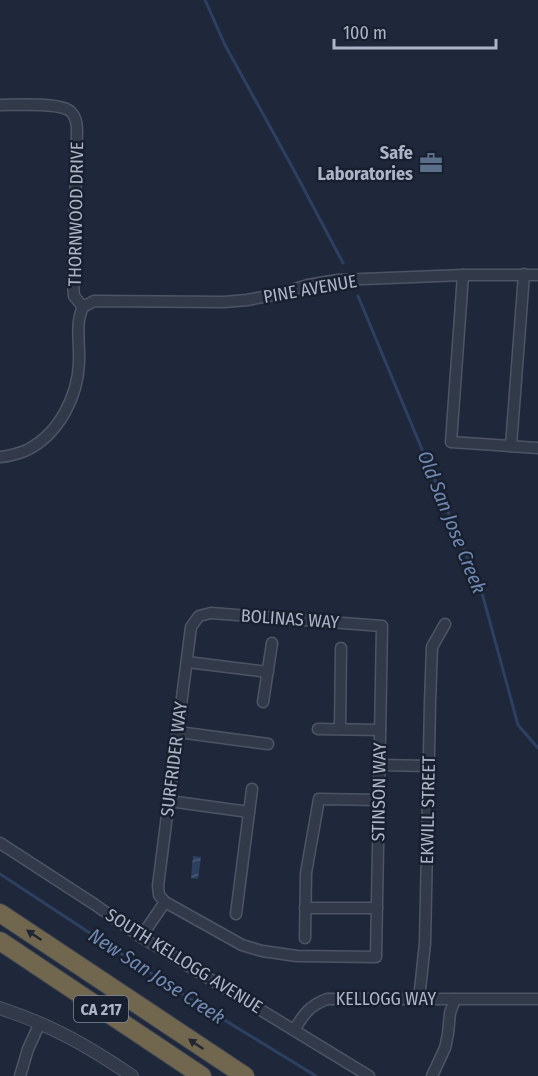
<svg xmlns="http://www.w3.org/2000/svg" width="538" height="1076" viewBox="0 0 538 1076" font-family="'Fira Sans Condensed',sans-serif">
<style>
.water{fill:url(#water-waves)}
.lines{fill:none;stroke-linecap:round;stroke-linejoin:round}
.stream{stroke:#2e4061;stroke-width:3}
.minor-casing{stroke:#4d5565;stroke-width:13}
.tertiary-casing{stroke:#4d5565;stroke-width:14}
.motorway-casing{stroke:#3a4252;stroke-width:20}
.minor{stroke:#323a4a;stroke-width:10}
.tertiary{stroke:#323a4a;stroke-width:12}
.motorway{stroke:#71664e;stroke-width:18}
.oneway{fill:#212732}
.labels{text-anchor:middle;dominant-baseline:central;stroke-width:5;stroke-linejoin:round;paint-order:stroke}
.shield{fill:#18202f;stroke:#808899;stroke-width:1.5}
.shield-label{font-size:16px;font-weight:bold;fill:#acb5c7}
.poi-label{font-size:18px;font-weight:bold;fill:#acb5c7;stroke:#18202f;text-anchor:end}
.street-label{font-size:18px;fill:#acb5c7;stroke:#18202f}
.water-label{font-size:20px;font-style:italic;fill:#7189b2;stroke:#18202f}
</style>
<defs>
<pattern id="water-waves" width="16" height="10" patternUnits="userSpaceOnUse" patternTransform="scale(1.5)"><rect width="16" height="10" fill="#2e4061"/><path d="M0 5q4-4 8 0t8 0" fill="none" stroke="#4a5976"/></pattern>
</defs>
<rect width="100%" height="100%" fill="#1e283a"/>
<polygon class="water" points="193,856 201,857 198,879 191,878"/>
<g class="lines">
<g class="stream">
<polyline points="205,0 225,45 296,174 343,263"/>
<polyline points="358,296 482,593 518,725 538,748"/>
<polyline points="0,874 195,1002 316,1076"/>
</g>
<g class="minor-casing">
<g id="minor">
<path d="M 0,105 C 15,105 62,102 71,112 C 76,117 77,124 77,130 L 73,283 L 74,296 L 83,307 C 75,323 80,344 79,362 C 78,396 59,434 27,450 C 18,454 9,456 0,457"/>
<polyline points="463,275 451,442 538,448"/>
<polyline points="83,307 94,301 224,302 247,300 274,295 308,285 338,280 463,275 538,275"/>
<polyline points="511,446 524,274"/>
<polygon points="211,613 382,626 376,957 297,956 262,951 242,945 165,902 159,895 158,886 191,627 199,616"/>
<polyline points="187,662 268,672"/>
<polyline points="263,702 272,643"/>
<polyline points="318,729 380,730"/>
<polyline points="340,729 341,648"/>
<polyline points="178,732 268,744"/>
<polyline points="380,765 429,766"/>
<polyline points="169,801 249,812"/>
<polyline points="0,843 94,904 141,937 369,1076"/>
<polyline points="305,908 377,908"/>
<polyline points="236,914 252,789"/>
<polyline points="141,937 165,902"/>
<polyline points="305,938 306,873 319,799 379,800"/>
<polyline points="419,999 425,943 430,703 432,647 445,624"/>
<path d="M 294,1030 C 304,1014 309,1006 327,999 L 538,999"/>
<polyline points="20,1076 28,1049 40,1023"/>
<polyline points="432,1076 445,1048 448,1034 450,1013 455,999"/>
</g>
</g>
<g class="tertiary-casing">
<path id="tertiary" d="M 0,1008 C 13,1013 26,1017 39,1023 C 72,1037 103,1056 132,1076"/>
</g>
<g class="motorway-casing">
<g id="motorway">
<polyline points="0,913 245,1076"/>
<polyline points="0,941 202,1076"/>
</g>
</g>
<use href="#minor" class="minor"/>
<use href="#tertiary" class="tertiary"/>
<use href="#motorway" class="motorway"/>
</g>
<defs><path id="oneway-solid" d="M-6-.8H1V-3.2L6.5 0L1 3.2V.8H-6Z" transform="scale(1.5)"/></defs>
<g class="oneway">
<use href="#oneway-solid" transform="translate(34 935) rotate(-146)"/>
<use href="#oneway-solid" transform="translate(196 1044) rotate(-146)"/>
</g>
<defs>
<g id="office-bare" transform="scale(1.8)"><path d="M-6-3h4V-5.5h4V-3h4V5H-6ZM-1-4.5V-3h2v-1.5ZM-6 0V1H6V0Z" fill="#5c6f8a" stroke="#18202f" stroke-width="2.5" paint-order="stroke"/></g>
</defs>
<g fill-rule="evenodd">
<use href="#office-bare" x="431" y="163"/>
</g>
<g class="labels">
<rect class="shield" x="74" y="996" width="54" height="26" rx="4.5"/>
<g class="shield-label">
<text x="101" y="1009">CA 217</text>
</g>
<g class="poi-label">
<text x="413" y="153">Safe<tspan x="413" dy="21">Laboratories</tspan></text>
</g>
<g class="street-label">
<text transform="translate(76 214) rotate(-89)">THORNWOOD DRIVE</text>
<text transform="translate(310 289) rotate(-10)">PINE AVENUE</text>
<text transform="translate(290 619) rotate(4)">BOLINAS WAY</text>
<text transform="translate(174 759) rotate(-83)">SURFRIDER WAY</text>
<text transform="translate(379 792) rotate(-89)">STINSON WAY</text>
<text transform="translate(428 810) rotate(-89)">EKWILL STREET</text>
<text transform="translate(184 961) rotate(32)">SOUTH KELLOGG AVENUE</text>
<text x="386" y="999">KELLOGG WAY</text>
</g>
<g class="water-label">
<text transform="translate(452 522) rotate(68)">Old San Jose Creek</text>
<text transform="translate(157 976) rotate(33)">New San Jose Creek</text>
</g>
</g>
<path d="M334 39v9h162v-9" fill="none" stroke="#acb5c7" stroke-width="3"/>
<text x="343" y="39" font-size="18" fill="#acb5c7" stroke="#18202f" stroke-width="4.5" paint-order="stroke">100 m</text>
</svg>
